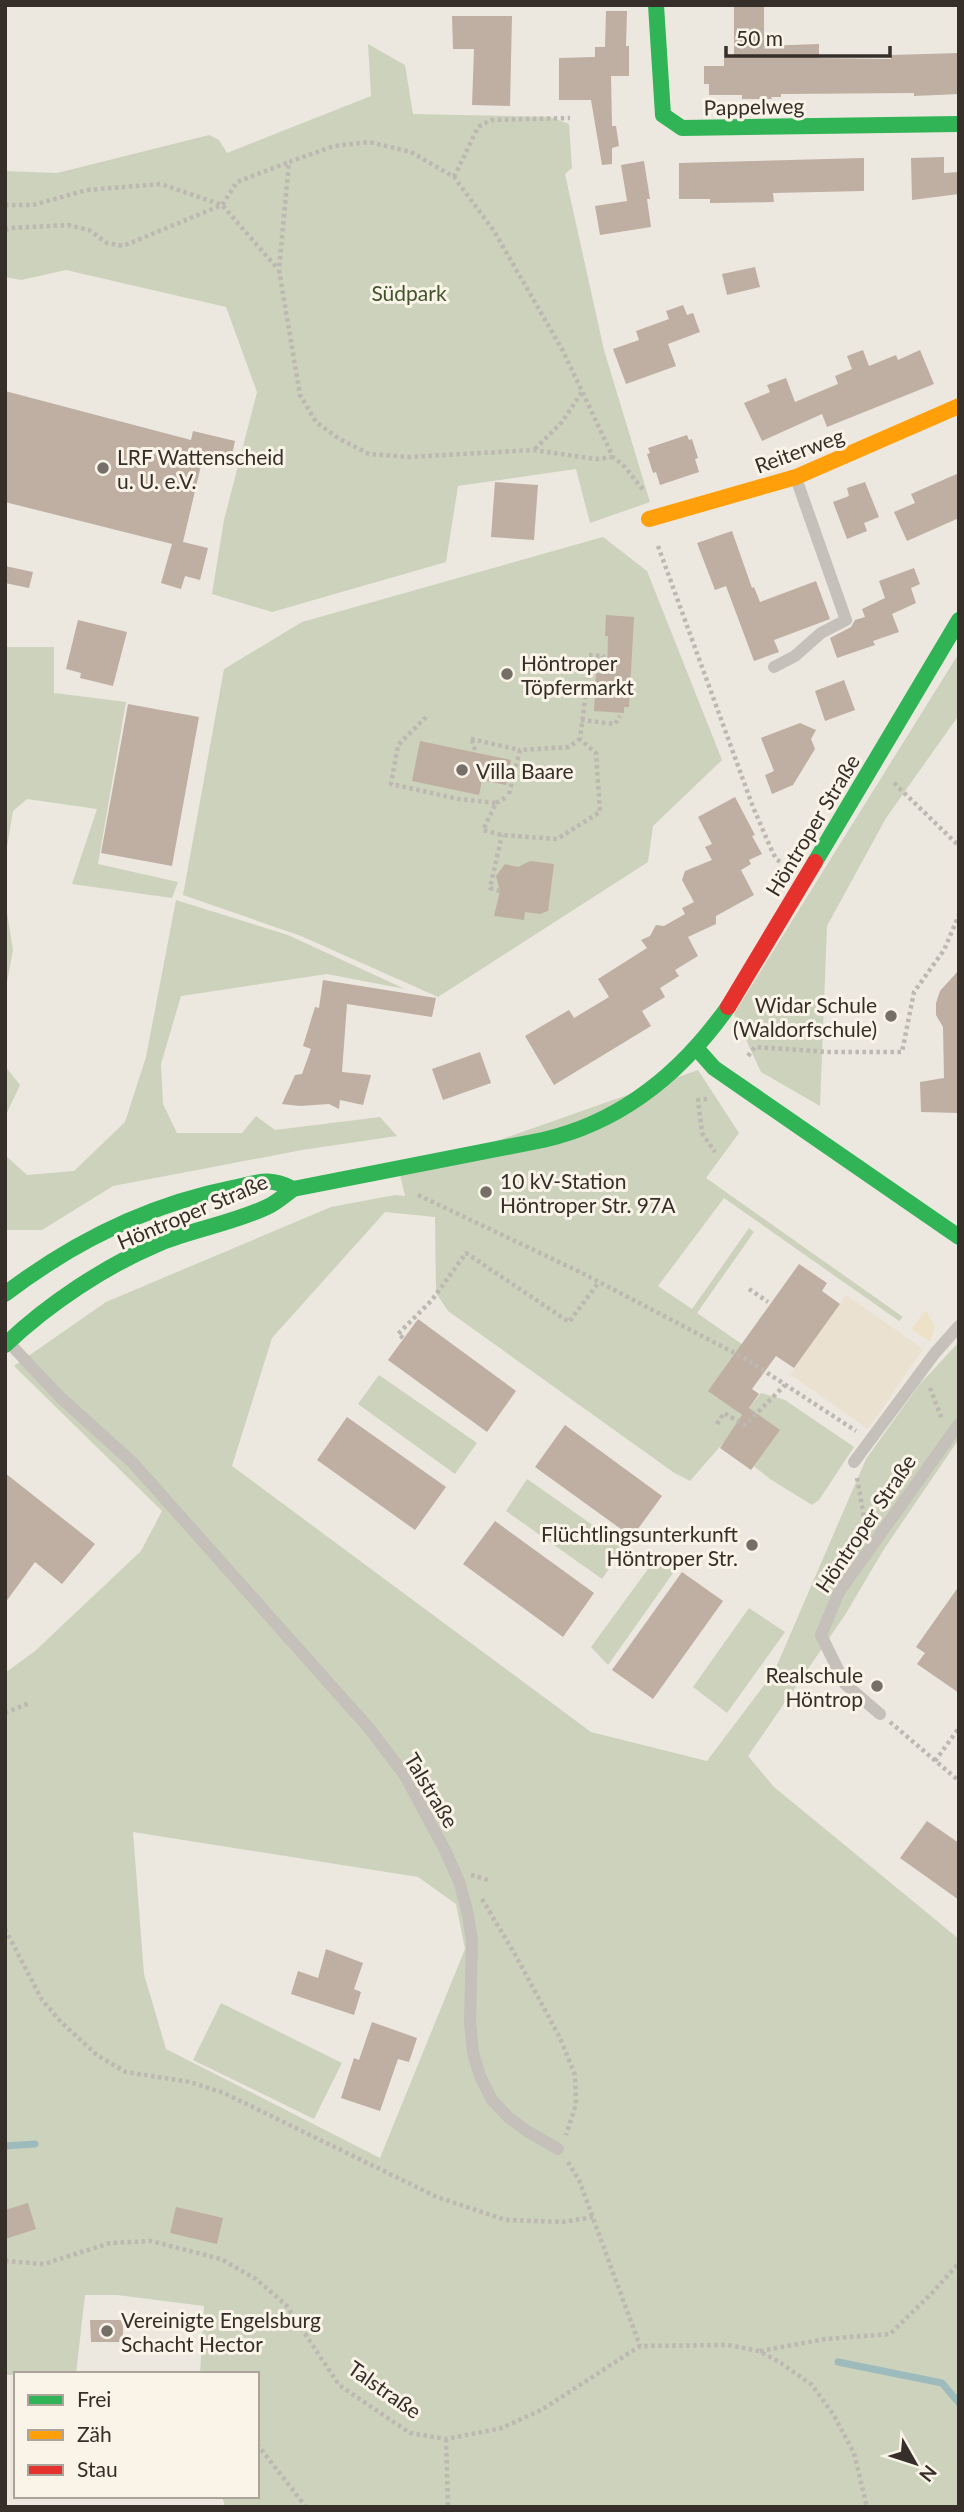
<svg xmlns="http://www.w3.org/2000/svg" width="964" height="2512" viewBox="0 0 964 2512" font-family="Lato,sans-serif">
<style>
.green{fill:#ccd2bb;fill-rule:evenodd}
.sand{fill:#ede2c7}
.plaza{fill:#eae1d0}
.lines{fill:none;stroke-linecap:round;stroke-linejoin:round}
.stream{stroke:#9dbabd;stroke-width:7}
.building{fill:#bfaea2}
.path{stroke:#beb8b2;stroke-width:4.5;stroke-dasharray:3.5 3.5;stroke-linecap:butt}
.lane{stroke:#c5c0b9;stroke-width:12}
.fast{stroke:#30b455;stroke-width:16}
.slow{stroke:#ff9f0a;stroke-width:16}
.jam{stroke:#e5322d;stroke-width:16}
.poi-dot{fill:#766f68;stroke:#f9f3e8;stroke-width:2.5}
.labels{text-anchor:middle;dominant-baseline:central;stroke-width:6;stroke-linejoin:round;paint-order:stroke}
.street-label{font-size:21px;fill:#362e28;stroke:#f9f3e8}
.park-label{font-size:21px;fill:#42542c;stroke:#f9f3e8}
.poi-label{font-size:21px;fill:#362e28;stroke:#f9f3e8;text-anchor:start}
</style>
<rect width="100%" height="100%" fill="#ece8e0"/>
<g class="green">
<polygon points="368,44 405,65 413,114 550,117 569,124 572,168 565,174 604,350 650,502 590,523 576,469 458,486 446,562 272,612 212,594 224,520 257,392 226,307 66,270 21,280 5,277 5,171 57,173 209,135 219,140 227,153 371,96"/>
<polygon points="603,537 647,571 722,760 653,826 648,862 438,997 301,936 183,895 224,669 302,622"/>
<polygon points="5,647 54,647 54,693 126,702 98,864 178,882 172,898 72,884 97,809 27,799 13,811 5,859"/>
<polygon points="959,653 959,715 886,818 827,926 820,1106 761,1072 734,1014"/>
<polygon points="5,900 13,950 5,993"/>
<polygon points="176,900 288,935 405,989 327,974 181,996 161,1064 163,1104 177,1133 242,1133 256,1116 275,1130 380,1117 397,1136 302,1150 113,1186 42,1230 5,1230 5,1155 27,1175 74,1171 125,1122 146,1057"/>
<polygon points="5,1066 20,1085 5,1117"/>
<path d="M 698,1070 L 739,1133 L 706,1178 L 903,1317 L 899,1321 L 724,1198 L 658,1286 L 692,1309 L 749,1228 L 754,1232 L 697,1313 L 756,1354 L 709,1391 L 743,1416 L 761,1393 L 785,1400 L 854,1447 L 819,1500 L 812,1505 L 770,1479 L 724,1442 L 690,1481 L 673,1472 L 448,1311 L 436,1293 L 435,1217 L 385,1212 L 272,1338 L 232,1466 L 591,1732 L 707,1761 L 774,1672 L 866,1459 L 919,1385 L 959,1342 L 959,1439 L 884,1549 L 845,1615 L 748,1756 L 774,1787 L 959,1939 L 959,2507 L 225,2507 L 222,2496 L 257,2496 L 257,2374 L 200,2374 L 204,2306 L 117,2295 L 85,2295 L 76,2374 L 5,2375 L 5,1673 L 35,1651 L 141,1551 L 162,1511 L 14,1366 L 106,1302 L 331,1207 L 395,1195 L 405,1196 L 400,1175 ZM 133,1832 L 418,1877 L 456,1904 L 465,1949 L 380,2158 L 166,2049 L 144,1974 Z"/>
<polygon points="379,1375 477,1443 455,1474 358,1404"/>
<polygon points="527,1479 624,1547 602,1579 506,1511"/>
<polygon points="659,1554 678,1566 608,1665 591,1647"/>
<polygon points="749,1608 785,1632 727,1713 693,1687"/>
<polygon points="221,2003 342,2063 314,2119 193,2060"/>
</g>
<polygon class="sand" points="926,1310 935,1327 930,1342 911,1329"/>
<polygon class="plaza" points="846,1295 923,1349 868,1429 790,1374"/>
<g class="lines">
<g class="stream">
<polyline points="5,2146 35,2144"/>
<polyline points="838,2362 942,2383 959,2403"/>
</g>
</g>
<g class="building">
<polygon points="734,5 764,5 764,46 819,44 819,58 891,59 891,55 959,53 959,94 914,96 914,93 781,94 781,97 771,97 772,99 742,99 742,95 709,95 709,84 704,84 704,66 724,66 724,57 734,57"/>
<polygon points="606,11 627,11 626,46 629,46 629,76 611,76 612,126 616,126 619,146 612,148 612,164 602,165 591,100 559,100 559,58 595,57 595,47 605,47"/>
<polygon points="452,16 512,16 510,106 472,105 474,49 453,49"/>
<polygon points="944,157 944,173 959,172 959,194 912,200 911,158"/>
<polygon points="864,158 864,191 773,193 774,202 710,203 710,199 679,199 679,163"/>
<polygon points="644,161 650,199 647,199 651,227 600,235 595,206 627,201 621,165"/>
<polygon points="755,267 760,287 727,295 722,274"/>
<polygon points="683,305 687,315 693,313 700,332 668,344 676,366 626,384 613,349 639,340 636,331 669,319 666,311"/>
<polygon points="863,350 869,366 896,355 898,360 920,350 934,384 827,427 822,414 762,441 744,403 770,392 767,385 786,378 795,402 838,384 835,376 852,369 847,356"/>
<polygon points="5,391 191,440 193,431 235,441 230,464 203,457 183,542 208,548 200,580 185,576 181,589 161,583 172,544 5,502"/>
<polygon points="687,435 689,440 692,439 698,458 695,459 699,472 660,485 656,472 653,473 647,454 650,453 648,448"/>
<polygon points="959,473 959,518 907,541 894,512 915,503 911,494"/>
<polygon points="495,482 538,485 534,540 491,537"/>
<polygon points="865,482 879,517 864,523 867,531 847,539 833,502 849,496 847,488"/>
<polygon points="732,531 752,588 754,587 760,602 816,581 830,619 774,640 779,652 754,661 726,586 715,590 697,543"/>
<polygon points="5,566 33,572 29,588 5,583"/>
<polygon points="914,568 920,584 911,588 916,603 892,614 899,632 873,641 875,645 837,658 830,638 851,627 855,620 865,617 862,609 885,598 879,581"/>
<polygon points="606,615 634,617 629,707 624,707 624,713 594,711 596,673 607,673 608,636 605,636"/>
<polygon points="78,620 127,632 113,686 80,678 81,673 66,669"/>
<polygon points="844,680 855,710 825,721 815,691"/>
<polygon points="128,704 199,717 172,866 101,853"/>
<polygon points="800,723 816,730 811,739 815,749 793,785 772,794 765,775 774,771 761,738"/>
<polygon points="420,741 511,760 506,785 482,780 479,795 412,781"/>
<polygon points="735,797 755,835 752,836 762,854 749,860 751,864 741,870 754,895 716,916 716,924 688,937 698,956 675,970 679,976 660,988 665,997 642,1011 651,1026 554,1085 525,1036 569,1010 574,1018 609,997 598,979 647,948 641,940 650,936 656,925 664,926 685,914 682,908 694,902 682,880 685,871 712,860 705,847 712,844 698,817"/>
<polygon points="530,861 554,864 548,911 540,914 525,912 524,920 494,916 500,891 496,876 505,864 518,867"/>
<polygon points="959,970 959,1113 921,1112 920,1082 944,1078 943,1027 936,1015 936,1003 940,991"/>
<polygon points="323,980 436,998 432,1017 347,1004 342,1072 371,1075 363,1105 340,1100 339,1109 329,1104 300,1106 282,1104 295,1075 302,1074 311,1049 303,1046 315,1007 319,1008"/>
<polygon points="480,1052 491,1083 443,1100 432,1069"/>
<polygon points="799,1264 827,1283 822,1291 840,1304 794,1368 776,1356 752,1389 759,1394 749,1408 780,1430 751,1470 720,1448 742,1415 708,1391"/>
<polygon points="418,1319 516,1391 487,1432 388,1360"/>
<polygon points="347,1417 446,1487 415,1530 317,1460"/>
<polygon points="565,1425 662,1496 632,1537 535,1467"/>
<polygon points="5,1473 95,1544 62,1584 35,1562 5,1603"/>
<polygon points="495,1521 594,1593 563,1637 463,1564"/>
<polygon points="682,1572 723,1601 653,1699 612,1670"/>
<polygon points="959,1586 959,1693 917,1664 925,1653 916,1647"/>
<polygon points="927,1821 959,1843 959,1900 900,1858"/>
<polygon points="326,1949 363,1963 354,1989 361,1992 354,2015 291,1994 298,1971 318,1978"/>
<polygon points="372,2022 417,2038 409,2062 398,2059 380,2111 341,2098 354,2058 359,2060"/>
<polygon points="28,2203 36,2229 5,2239 5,2210"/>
<polygon points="176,2207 223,2218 217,2244 170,2233"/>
<polygon points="90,2320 123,2320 123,2342 91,2342"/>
</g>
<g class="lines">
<g class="path">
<polyline points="454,177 478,127 491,120 570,118"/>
<polyline points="5,205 33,205 87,190 161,184 222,205 278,269"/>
<polyline points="5,230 11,228 68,225 89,230 107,243 123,246 222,205 237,182 289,162"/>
<polyline points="535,449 562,422 582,392"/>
<polyline points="613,457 596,459 534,450 409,457 369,454 338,438 316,422 300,395 279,270 289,162 334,146 369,142 411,152 454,177 494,231 563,351 613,457 625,467 644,491"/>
<polyline points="658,546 753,807 772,851 776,859 782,863"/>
<polyline points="589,655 603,656 603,673"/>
<polyline points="426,717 398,745 391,784 459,799 496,803 483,830 502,835 557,839 600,812 596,753 580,739 589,668"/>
<polyline points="581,720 615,724 620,716"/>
<polyline points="471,739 520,750"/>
<polyline points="472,740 476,753"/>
<polyline points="894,783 959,846"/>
<polyline points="509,794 520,750 569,747 580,739"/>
<polyline points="496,803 508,796"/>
<polyline points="500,891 490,888 502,835"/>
<polyline points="748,1056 755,1047 828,1052 902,1052 914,992 944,950 959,915"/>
<polyline points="707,1099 698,1100 702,1133 715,1152"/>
<polyline points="418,1195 580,1272 746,1359 856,1431"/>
<polyline points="749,1289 768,1302"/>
<polyline points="403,1338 398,1334 432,1300 466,1253 569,1322 599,1282"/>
<polyline points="930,1388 942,1419"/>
<polyline points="717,1424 724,1413 745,1425 785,1385"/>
<polyline points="857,1478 866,1528"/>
<polyline points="5,1713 29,1703"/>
<polyline points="890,1722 959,1781"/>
<polyline points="935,1761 959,1728"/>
<polyline points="471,1875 488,1880"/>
<polyline points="482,1899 516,1956 560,2038 575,2075 576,2104 566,2135"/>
<polyline points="5,1929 42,2000 61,2022 98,2056 126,2072 190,2082 224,2093 437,2197 506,2220 563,2222 593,2217"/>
<polyline points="568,2162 579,2180 640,2346"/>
<polyline points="5,2261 44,2264 110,2243 151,2241 221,2259 256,2279 286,2305 339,2385 410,2433 446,2439 502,2428 543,2409 640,2346 728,2345 759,2351 781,2363 812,2385 833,2414 854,2453 867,2507"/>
<polyline points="760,2351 825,2339 890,2334 932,2293 959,2263"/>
<polyline points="446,2439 448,2507"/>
<polyline points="257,2444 306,2507"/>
</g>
<g class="lane">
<polyline points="774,667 795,656 821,633 846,620 797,481"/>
<polyline points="11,1345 60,1397 133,1463 368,1727 404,1774 445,1850 460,1884 468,1915 472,1940 470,2022 473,2053 480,2076 492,2100 508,2117 527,2131 558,2149"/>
<polyline points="854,1462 935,1353 959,1326"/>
<polyline points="880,1714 845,1684 821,1635 839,1592 959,1424"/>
</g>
<g class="fast">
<polyline points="656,5 663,115 682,128 959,124"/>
<polyline points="815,862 959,620"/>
<polyline points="698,1050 714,1068 959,1237"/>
<path d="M 5,1294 C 73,1242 147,1205 232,1188 C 258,1183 268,1176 293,1189"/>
<path d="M 5,1345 C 48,1304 105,1266 160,1243 C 195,1229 233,1223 267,1207 C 276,1203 285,1195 293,1189 L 543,1140 C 622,1122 682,1072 728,1007"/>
</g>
<polyline class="slow" points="649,519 796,477 959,406"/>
<polyline class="jam" points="728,1007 815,862"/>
</g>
<g class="poi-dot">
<circle cx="103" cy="468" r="7"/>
<circle cx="507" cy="674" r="7"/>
<circle cx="462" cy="770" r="7"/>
<circle cx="891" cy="1016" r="7"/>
<circle cx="486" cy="1192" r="7"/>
<circle cx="752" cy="1545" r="7"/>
<circle cx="877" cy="1686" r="7"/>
<circle cx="107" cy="2331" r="7"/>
</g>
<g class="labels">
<g class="street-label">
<text transform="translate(754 106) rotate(-1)">Pappelweg</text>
<text transform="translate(799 450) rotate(-20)">Reiterweg</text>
<text transform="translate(812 825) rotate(-59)">Höntroper Straße</text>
<text transform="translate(192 1211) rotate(-23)">Höntroper Straße</text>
<text transform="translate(865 1523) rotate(-56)">Höntroper Straße</text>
<text transform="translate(432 1790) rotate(59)">Talstraße</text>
<text transform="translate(385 2389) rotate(35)">Talstraße</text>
</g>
<g class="park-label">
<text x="409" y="292">Südpark</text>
</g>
<g class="poi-label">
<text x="117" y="456">LRF Wattenscheid<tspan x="117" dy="24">u. U. e.V.</tspan></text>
<text x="521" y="662">Höntroper<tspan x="521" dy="24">Töpfermarkt</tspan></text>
<text x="476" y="770">Villa Baare</text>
<text x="877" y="1004" text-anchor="end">Widar Schule<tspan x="877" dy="24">(Waldorfschule)</tspan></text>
<text x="500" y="1180">10 kV-Station<tspan x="500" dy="24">Höntroper Str. 97A</tspan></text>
<text x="738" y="1533" text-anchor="end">Flüchtlingsunterkunft<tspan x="738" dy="24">Höntroper Str.</tspan></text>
<text x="863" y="1674" text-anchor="end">Realschule<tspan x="863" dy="24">Höntrop</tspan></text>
<text x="121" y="2319">Vereinigte Engelsburg<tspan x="121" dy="24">Schacht Hector</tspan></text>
</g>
</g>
<rect width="964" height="2512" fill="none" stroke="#362e28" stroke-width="14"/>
<rect x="14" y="2372" width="245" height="126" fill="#f9f3e8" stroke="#aba49b" stroke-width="2"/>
<rect x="28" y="2395" width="35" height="10" fill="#30b455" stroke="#aba49b" stroke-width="2"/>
<text x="77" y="2407" font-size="21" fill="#362e28">Frei</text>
<rect x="28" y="2430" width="35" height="10" fill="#ff9f0a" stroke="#aba49b" stroke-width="2"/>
<text x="77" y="2442" font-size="21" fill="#362e28">Zäh</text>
<rect x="28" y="2465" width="35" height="10" fill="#e5322d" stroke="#aba49b" stroke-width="2"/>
<text x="77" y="2477" font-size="21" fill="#362e28">Stau</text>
<g transform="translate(915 2463) rotate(129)" stroke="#f9f3e8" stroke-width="5" paint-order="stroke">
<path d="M0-5L12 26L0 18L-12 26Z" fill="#362e28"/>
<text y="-10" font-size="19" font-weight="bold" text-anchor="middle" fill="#362e28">N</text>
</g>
<path d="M726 46v10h164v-10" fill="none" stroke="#362e28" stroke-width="3.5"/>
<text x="736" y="46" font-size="21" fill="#362e28" stroke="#f9f3e8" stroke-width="5" paint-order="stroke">50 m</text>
</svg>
